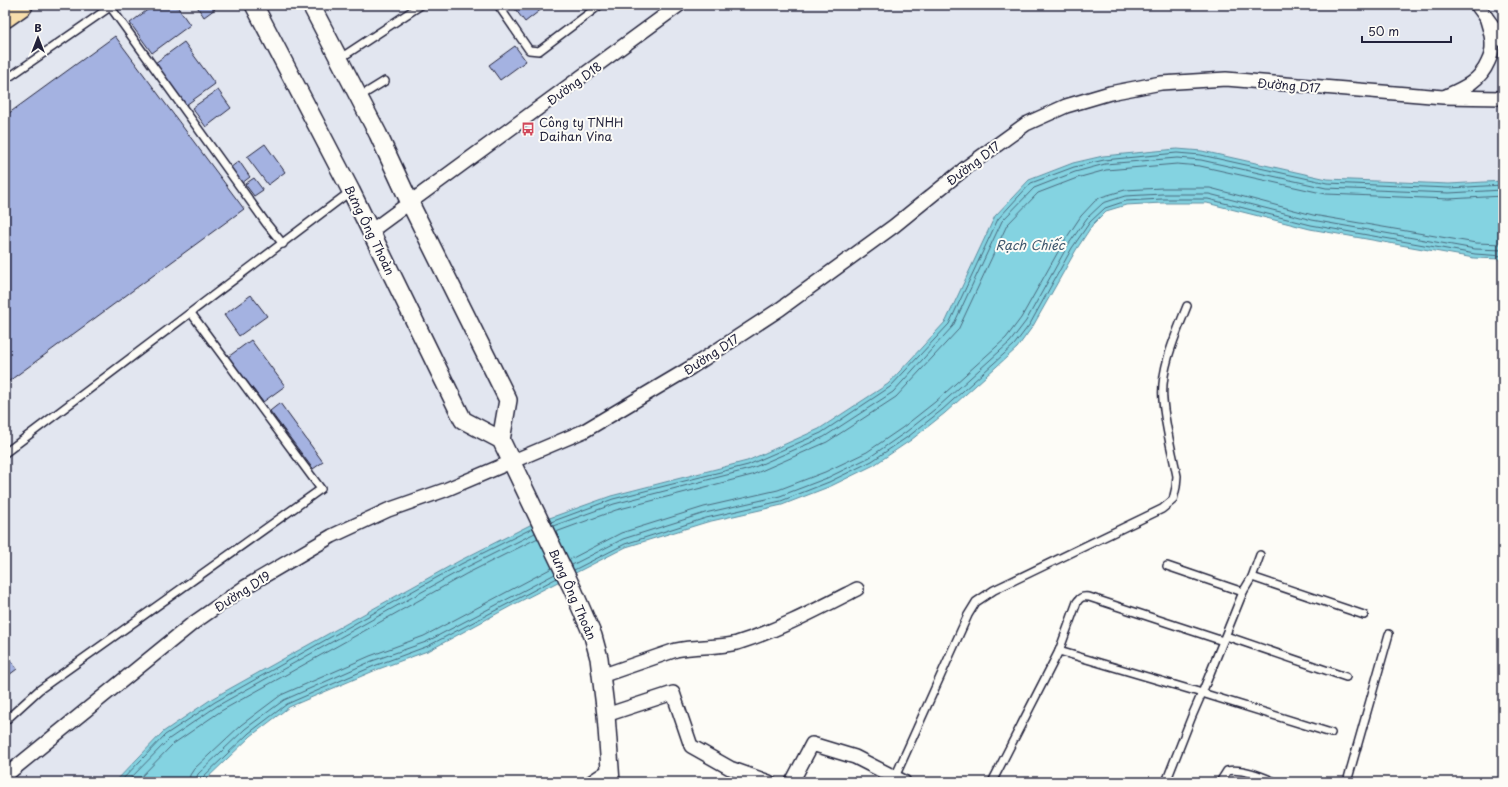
<svg xmlns="http://www.w3.org/2000/svg" width="1508" height="787" viewBox="0 0 1508 787" font-family="'Playpen Sans',sans-serif">
<style>
.built{fill:#e2e6f0}
.water{fill:#84d3e1;stroke:#5d8c9f}
.lines{fill:none;stroke-linecap:round;stroke-linejoin:round}
.shore{stroke:#49697d;stroke-width:1}
.building{fill:#a4b2e1;stroke:#22223b}
.service-casing{stroke:#22223b;stroke-width:10}
.minor-casing{stroke:#22223b;stroke-width:16}
.tertiary-casing{stroke:#22223b;stroke-width:20}
.primary-casing{stroke:#22223b;stroke-width:24}
.service{stroke:#fdfcf7;stroke-width:7}
.minor{stroke:#fdfcf7;stroke-width:13}
.tertiary{stroke:#fdfcf7;stroke-width:17}
.primary{stroke:#f8deab;stroke-width:21}
.labels{text-anchor:middle;dominant-baseline:central;stroke-width:4;stroke-linejoin:round;paint-order:stroke}
.street-label{font-size:12px;fill:#22223b;stroke:#fdfcf7}
.poi-label{font-size:12px;fill:#22223b;stroke:#fdfcf7;text-anchor:start}
.water-label{font-size:13px;font-style:italic;fill:#3f576d;stroke:#fdfcf7}
</style>
<rect width="100%" height="100%" fill="#fdfcf7"/>
<filter id="ink" filterUnits="userSpaceOnUse"><feTurbulence type="fractalNoise" baseFrequency=".025" numOctaves="2"/><feDisplacementMap in="SourceGraphic" scale="8" xChannelSelector="R" yChannelSelector="G"/><feConvolveMatrix kernelMatrix="1 2 1 2 8 2 1 2 1" color-interpolation-filters="sRGB"/></filter>
<g filter="url(#ink)">
<polygon class="built" points="5,5 1503,5 1503,181 1449,184 1327,179 1202,151 1177,149 1103,156 1073,163 1029,180 995,216 946,321 888,384 819,429 746,461 611,496 163,732 115,782 5,782"/>
<polygon class="water" points="1177,149 1202,151 1327,179 1449,184 1503,181 1503,259 1474,258 1310,229 1207,203 1162,203 1126,205 1106,211 1093,224 1076,250 1033,326 1017,348 945,413 911,440 874,465 831,486 782,505 707,522 626,547 511,606 430,650 376,670 289,707 251,736 203,782 115,782 163,732 213,698 459,561 530,525 611,496 747,461 819,429 888,384 946,321 995,216 1029,180 1073,163 1103,156"/>
<g class="lines">
<g class="shore">
<polyline points="551,522 613,499 748,465 821,433 890,387 949,324 998,219 1031,183 1074,167 1104,160 1177,153 1201,155 1327,183 1449,188 1503,185"/>
<polyline points="553,526 614,504 750,469 824,437 893,392 953,326 1002,221 1034,188 1075,172 1105,164 1177,158 1201,160 1326,188 1449,193 1503,190"/>
<polyline points="556,532 616,510 752,475 827,442 896,397 958,330 1007,225 1038,193 1077,178 1106,170 1177,164 1200,166 1326,194 1449,199 1503,196"/>
<polyline points="569,560 621,533 704,507 778,490 825,472 867,452 902,428 935,402 1006,338 1021,318 1063,243 1081,216 1095,201 1101,197 1125,190 1162,188 1210,188 1313,215 1476,243 1503,244"/>
<polyline points="572,565 623,539 705,513 780,496 827,478 870,457 906,432 939,406 1010,342 1026,321 1068,245 1087,218 1103,203 1125,196 1162,194 1209,194 1312,220 1475,249 1503,250"/>
<polyline points="574,570 625,544 706,518 781,501 829,482 872,461 909,436 942,410 1014,345 1030,324 1072,248 1090,222 1105,208 1126,201 1162,199 1208,199 1311,225 1475,254 1503,256"/>
<polyline points="120,782 165,735 215,702 461,564 533,528"/>
<polyline points="127,782 169,739 217,706 463,569 535,533"/>
<polyline points="136,782 173,744 221,711 466,574 538,538"/>
<polyline points="189,782 190,775 194,769 241,725 281,695 370,656 424,636 552,568"/>
<polyline points="195,782 198,774 245,729 284,700 372,661 426,642 555,574"/>
<polyline points="200,782 202,778 249,733 287,704 374,666 428,646 557,578"/>
</g>
</g>
<g class="building">
<polygon points="154,5 176,5 190,25 152,53 130,23"/>
<polygon points="196,5 212,5 215,9 204,17"/>
<polygon points="512,5 547,5 525,22"/>
<polygon points="115,36 244,209 5,384 5,116"/>
<polygon points="184,42 215,84 186,105 155,63"/>
<polygon points="515,46 526,61 500,80 489,65"/>
<polygon points="218,90 231,108 206,127 192,108"/>
<polygon points="265,144 285,172 268,185 247,157"/>
<polygon points="239,161 250,177 242,183 230,168"/>
<polygon points="254,178 263,190 254,196 245,184"/>
<polygon points="251,295 267,316 239,336 224,315"/>
<polygon points="251,340 285,386 263,402 228,357"/>
<polygon points="280,403 323,462 313,469 270,411"/>
<polygon points="5,653 17,669 5,678"/>
</g>
<g class="lines">
<g class="service-casing">
<g id="service">
<polyline points="109,5 266,223 283,244"/>
<polyline points="498,5 529,50 539,51 600,5"/>
<polyline points="339,59 421,5"/>
<polyline points="5,80 113,5"/>
<polyline points="359,97 385,81"/>
<polyline points="5,453 351,191"/>
<polyline points="1167,566 1243,592"/>
<polyline points="1252,577 1364,615"/>
<polyline points="1226,636 1346,677"/>
<path d="M 1059,651 L 1077,602 C 1080,597 1083,596 1089,597 L 1223,641"/>
<polyline points="5,721 39,690 321,489 191,313"/>
<path d="M 895,777 L 968,615 L 976,602 L 994,590 L 1162,509 L 1173,500 L 1176,487 L 1177,476 C 1172,451 1165,426 1163,400 C 1160,369 1176,334 1187,306"/>
<polyline points="586,782 609,767"/>
<polyline points="992,782 1059,651 1202,693 1243,592 1252,577 1260,555"/>
<polyline points="1166,782 1192,716 1202,693 1331,733"/>
<path d="M 1220,782 L 1227,771 C 1242,768 1261,776 1275,782"/>
<polyline points="1347,782 1389,634"/>
</g>
</g>
<g class="minor-casing">
<g id="minor">
<polyline points="1477,5 1503,40"/>
<path d="M 1446,96 C 1464,88 1480,81 1488,62 C 1490,58 1492,52 1492,47 C 1493,37 1489,27 1486,17"/>
<polyline points="371,231 679,5"/>
<path d="M 601,676 L 676,650 C 696,646 718,648 737,643 C 779,630 818,609 857,589"/>
<polyline points="606,715 673,693 691,746 730,768 769,782"/>
<polyline points="5,776 192,624 245,587 332,536 388,510 445,490 584,431 690,368 780,309 894,226 968,166 1026,124 1066,106 1110,93 1161,83 1226,79 1443,97 1503,98"/>
<polyline points="792,782 812,744 855,757 904,782"/>
</g>
</g>
<g class="tertiary-casing">
<g id="tertiary">
<polyline points="254,5 351,191 463,420 501,440 573,590 593,636 599,658 606,715 611,782"/>
<polyline points="311,5 378,134 410,203 508,400 501,440"/>
</g>
</g>
<g class="primary-casing">
<polyline id="primary" points="5,17 22,5"/>
</g>
<use href="#service" class="service"/>
<use href="#minor" class="minor"/>
<use href="#tertiary" class="tertiary"/>
<use href="#primary" class="primary"/>
</g>
</g>
<defs>
<g id="bus-bare" transform="scale(1.08)"><path d="M-5-6H5V4H4V6H2V4H-2V6H-4V4H-5ZM-3.5-4V0h7V-4ZM-3.5 1.2v1.5H-2V1.2ZM2 1.2v1.5H3.5V1.2Z" fill="#d1495b" stroke="#fdfcf7" stroke-width="2.5" paint-order="stroke"/></g>
</defs>
<g fill-rule="evenodd">
<use href="#bus-bare" x="528" y="129"/>
</g>
<g class="labels">
<g class="street-label">
<text transform="translate(574 83) rotate(-36)">Đường D18</text>
<text transform="translate(1289 85) rotate(5)">Đường D17</text>
<text transform="translate(973 163) rotate(-37)">Đường D17</text>
<text transform="translate(370 230) rotate(64)">Bưng Ông Thoàn</text>
<text transform="translate(711 354) rotate(-33)">Đường D17</text>
<text transform="translate(242 591) rotate(-33)">Đường D19</text>
<text transform="translate(573 594) rotate(66)">Bưng Ông Thoàn</text>
</g>
<g class="poi-label">
<text x="539" y="122">Công ty TNHH<tspan x="539" dy="14">Daihan Vina</tspan></text>
</g>
<g class="water-label">
<text x="1030" y="244">Rạch Chiếc</text>
</g>
</g>
<rect width="1508" height="787" fill="none" stroke="#fdfcf7" stroke-width="20"/>
<rect x="10" y="10" width="1488" height="767" fill="none" stroke="#22223b" stroke-width="1.5" filter="url(#ink)"/>
<g transform="translate(38 38)" stroke="#fdfcf7" stroke-width="3" paint-order="stroke">
<path d="M0-3L7 15L0 10L-7 15Z" fill="#22223b"/>
<text y="-6" font-size="11" font-weight="bold" text-anchor="middle" fill="#22223b">B</text>
</g>
<path d="M1362 36v6h89v-6" fill="none" stroke="#22223b" stroke-width="2"/>
<text x="1368" y="36" font-size="12" fill="#22223b" stroke="#fdfcf7" stroke-width="3" paint-order="stroke">50 m</text>
</svg>
